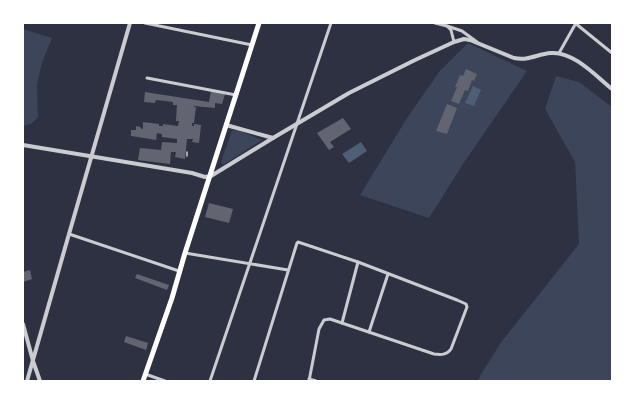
<svg xmlns="http://www.w3.org/2000/svg" width="635" height="404" viewBox="0 0 635 404" font-family="Overpass,sans-serif">
<style>
.green{fill:#3c4559}
.water{fill:#4f5d75}
.building{fill:#626471}
.lines{fill:none;stroke-linecap:round;stroke-linejoin:round}
.service{stroke:#caccd0;stroke-width:1.5}
.minor{stroke:#caccd0;stroke-width:3}
.tertiary{stroke:#caccd0;stroke-width:4}
.primary{stroke:#fff;stroke-width:5}
</style>
<rect width="100%" height="100%" fill="#2d3142"/>
<g class="green">
<polygon points="23,29 52,38 42,63 37,84 38,117 31,124 23,126"/>
<polygon points="468,43 527,71 465,161 429,218 360,195 407,118 439,72"/>
<polygon points="556,76 579,82 612,107 612,381 478,381 481,374 502,341 579,244 575,162 545,109"/>
<polygon points="232,130 240,131 262,140 223,165 221,162"/>
</g>
<g class="water">
<polygon points="473,86 481,90 474,106 465,103"/>
<polygon points="361,142 367,151 349,163 342,154"/>
</g>
<g class="building">
<polygon points="466,69 477,74 474,81 472,80 468,91 465,90 459,104 451,101 457,87 455,87 460,75 463,76"/>
<polygon points="211,91 225,94 222,104 215,103 215,108 194,106 194,107 196,107 194,123 192,123 192,126 194,126 194,124 201,125 199,143 192,142 193,139 187,139 185,159 175,157 176,152 171,152 170,164 138,160 140,148 161,150 162,142 177,143 177,139 162,137 162,134 157,133 156,140 131,136 131,130 136,130 136,126 141,127 140,128 143,129 143,122 159,124 159,126 163,126 163,124 178,126 179,121 176,121 177,105 173,105 173,102 156,100 155,103 144,102 145,92 209,102"/>
<polygon points="447,104 457,108 447,134 436,131"/>
<polygon points="343,118 351,129 330,142 334,147 329,150 317,133"/>
<polygon points="209,203 233,209 229,223 205,217"/>
<polygon points="30,270 32,279 23,282 23,272"/>
<polygon points="137,274 169,285 167,290 135,278"/>
<polygon points="126,336 148,343 146,350 124,342"/>
</g>
<g class="lines">
<polyline class="service" points="187,156 187,152"/>
<g class="minor">
<polyline points="145,23 252,45"/>
<polyline points="435,23 447,26 451,30 454,42"/>
<polyline points="575,23 612,53"/>
<polyline points="447,26 462,31 477,42"/>
<polyline points="559,53 576,23"/>
<polyline points="147,78 236,95"/>
<polyline points="69,234 179,271"/>
<polyline points="185,253 288,270"/>
<polyline points="342,323 358,262"/>
<polyline points="369,332 388,274"/>
<polyline points="145,374 165,381"/>
<polyline points="309,379 316,381"/>
<polyline points="210,381 331,23"/>
<path d="M 254,381 L 297,243 L 298,242 L 358,262 L 457,300 L 466,304 L 467,307 L 451,349 C 447,355 441,355 434,354 L 330,319 L 324,320 L 319,329 L 309,381"/>
</g>
<g class="tertiary">
<polyline points="226,125 273,138"/>
<path d="M 23,145 L 192,173 L 205,177 L 211,176 L 273,138 L 349,93 L 415,60 L 454,42 L 464,39 L 470,40 L 514,58 C 529,61 537,54 551,53 C 573,51 596,76 612,89"/>
<polyline points="23,324 33,361 40,381"/>
<polyline points="27,381 69,234 130,23"/>
</g>
<polyline class="primary" points="143,381 172,298 185,253 259,23"/>
</g>
<rect width="635" height="404" fill="none" stroke="#ffffff" stroke-width="48"/>
</svg>
